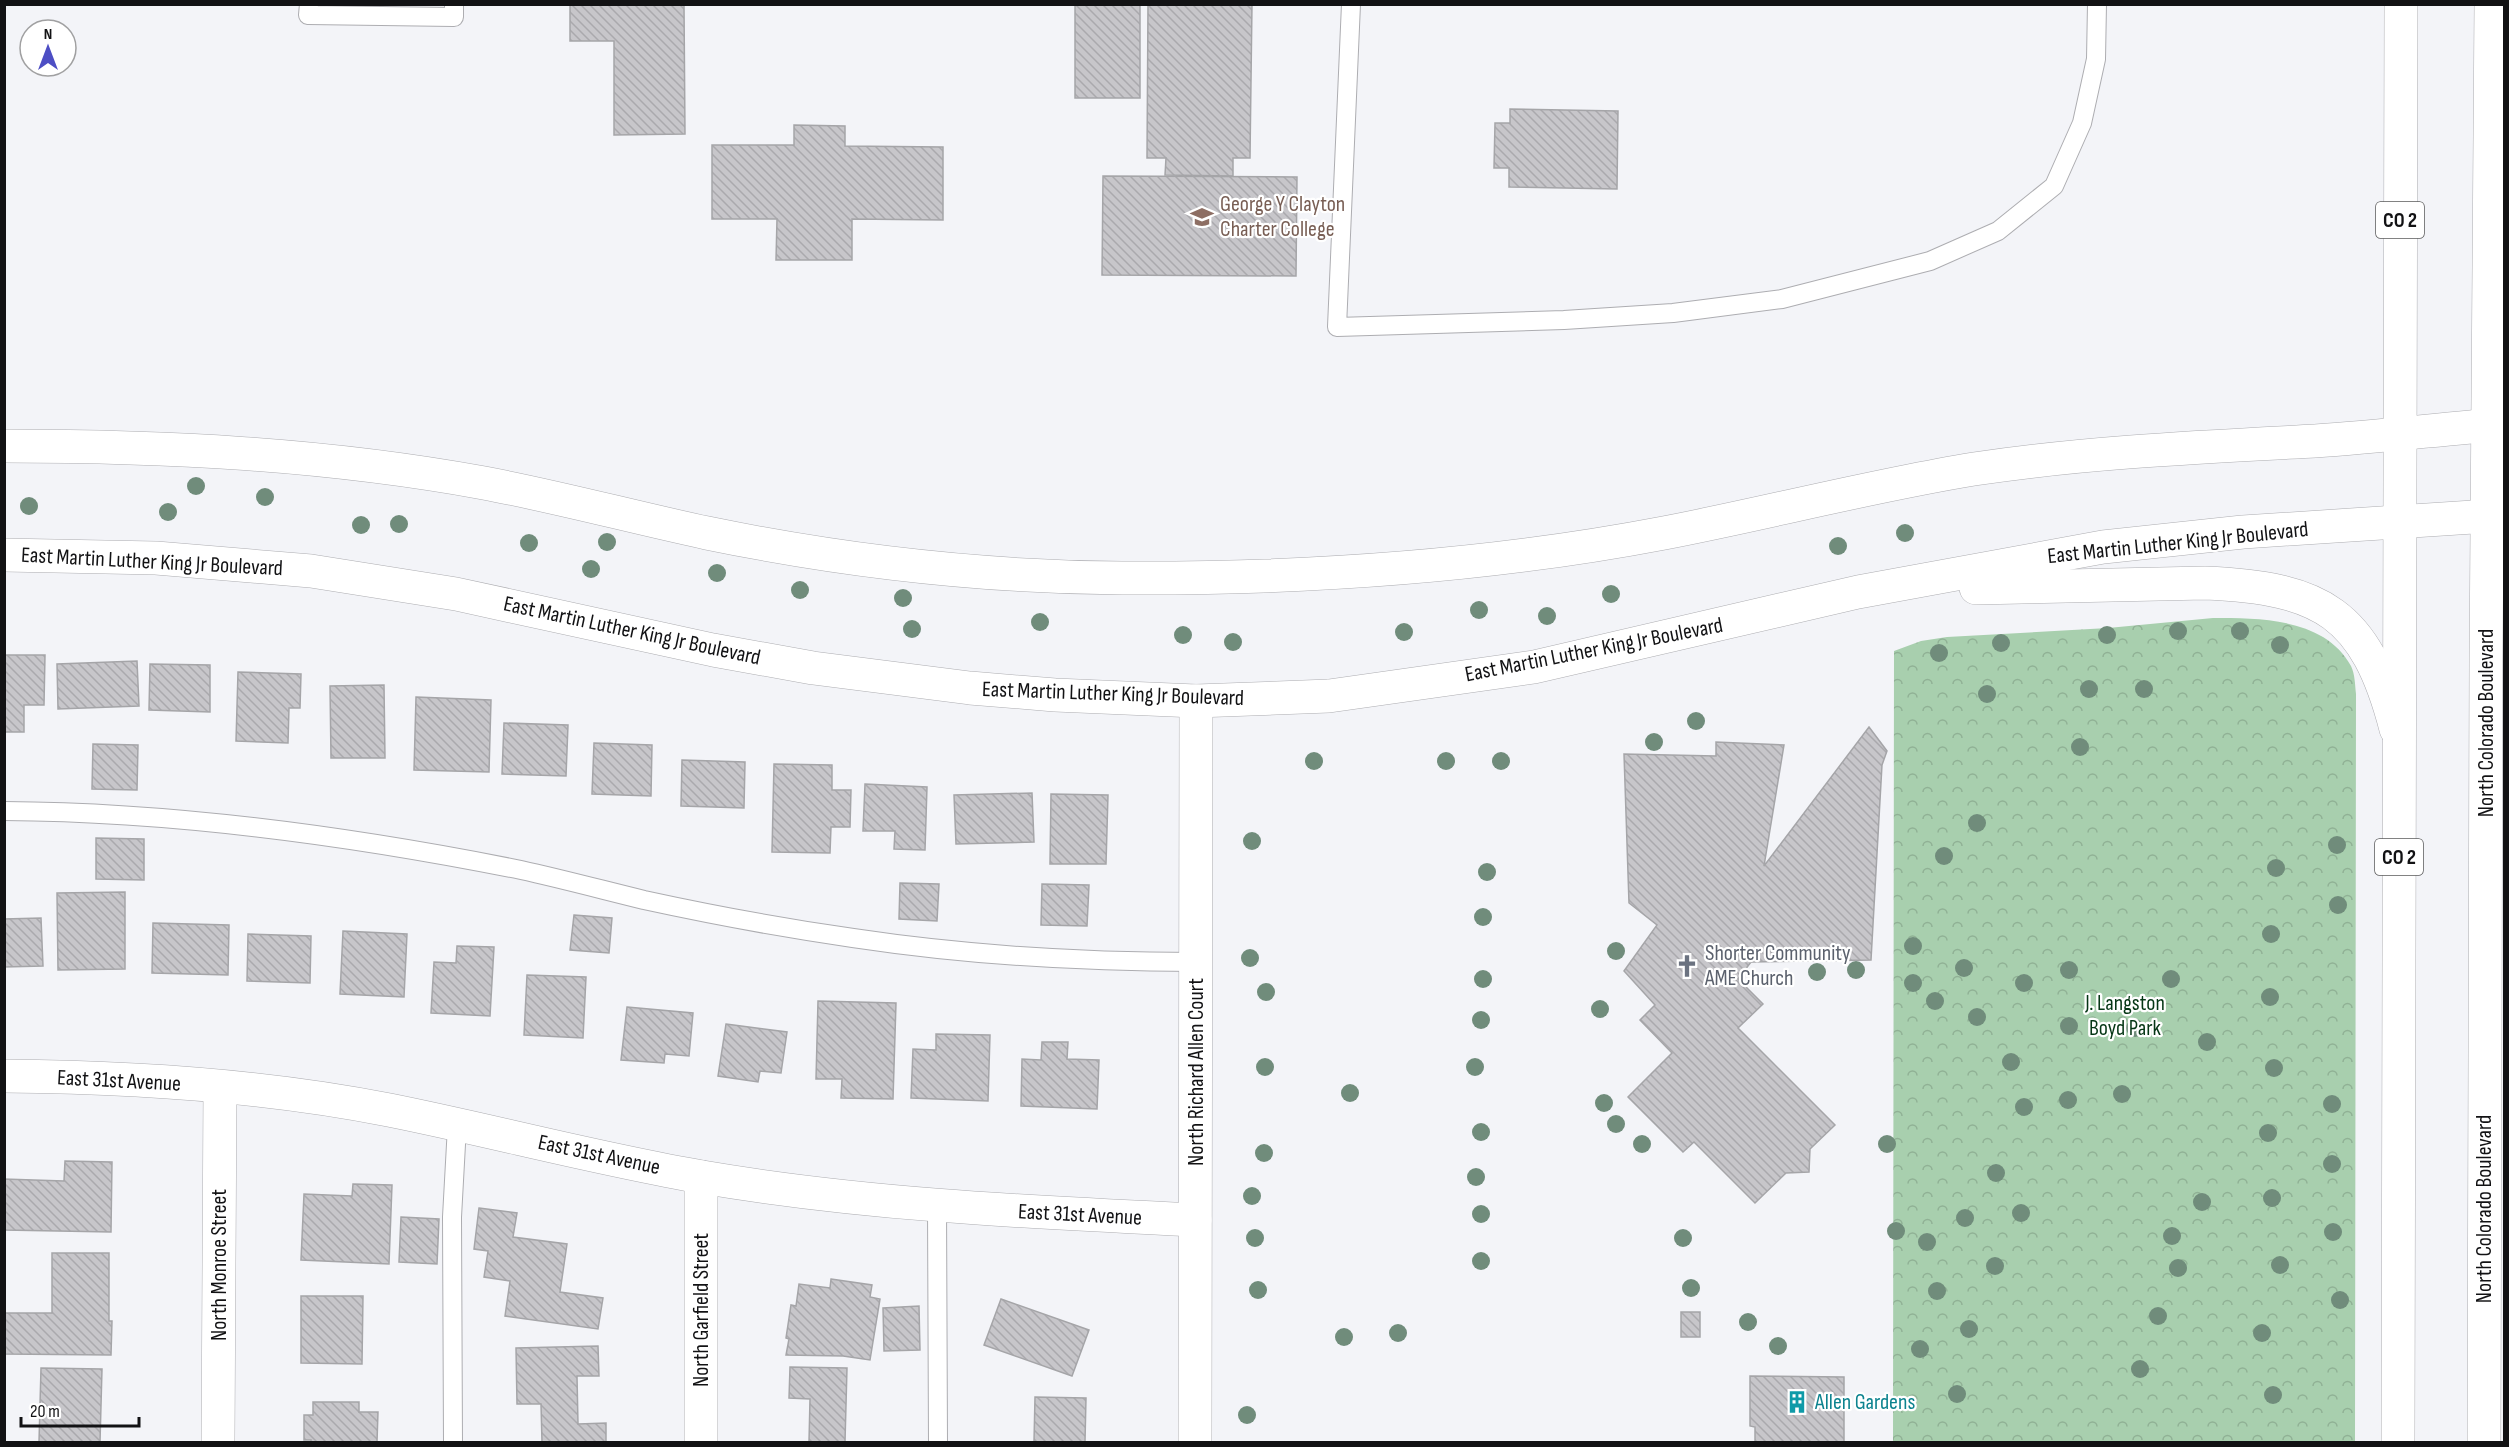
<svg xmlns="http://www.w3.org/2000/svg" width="2509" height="1447" viewBox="0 0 2509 1447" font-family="'Sofia Sans Condensed',sans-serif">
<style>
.park{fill:url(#park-crowns)}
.building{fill:url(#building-back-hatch);stroke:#a5a5a8;stroke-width:1.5}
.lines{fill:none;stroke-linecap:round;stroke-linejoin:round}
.service-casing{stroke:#adadb1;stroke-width:20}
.minor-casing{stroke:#adadb1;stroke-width:34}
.secondary-casing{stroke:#adadb1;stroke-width:34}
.primary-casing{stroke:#adadb1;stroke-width:34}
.service{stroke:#fff;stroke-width:18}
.minor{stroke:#fff;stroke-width:33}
.secondary{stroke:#fff;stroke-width:33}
.primary{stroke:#fff;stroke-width:33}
.tree{fill:#708c7b}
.labels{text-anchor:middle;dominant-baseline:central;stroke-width:4.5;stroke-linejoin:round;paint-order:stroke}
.shield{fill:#fff;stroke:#59595a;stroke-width:1.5}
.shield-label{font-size:21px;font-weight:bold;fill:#121214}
.education-label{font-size:22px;fill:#785e54;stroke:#fff;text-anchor:start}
.street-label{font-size:22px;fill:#121214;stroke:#fff}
.worship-label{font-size:22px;fill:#5b616d;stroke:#fff;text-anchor:start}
.park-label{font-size:22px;fill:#053615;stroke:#fff}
.culture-label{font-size:22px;fill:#0d838f;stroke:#fff;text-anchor:start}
</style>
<defs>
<pattern id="park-crowns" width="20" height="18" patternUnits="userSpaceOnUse" patternTransform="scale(1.5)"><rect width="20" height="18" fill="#a8cfae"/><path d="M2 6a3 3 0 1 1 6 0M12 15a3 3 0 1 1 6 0" fill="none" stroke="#90b195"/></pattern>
<pattern id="building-back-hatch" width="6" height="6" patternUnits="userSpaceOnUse" patternTransform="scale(1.5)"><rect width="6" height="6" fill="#c7c6ca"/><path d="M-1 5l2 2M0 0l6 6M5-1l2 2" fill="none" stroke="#aaa9ad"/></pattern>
</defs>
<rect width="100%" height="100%" fill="#f3f4f8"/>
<path class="park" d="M 2213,618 C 2260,618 2325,618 2351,666 C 2355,674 2355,685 2356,694 L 2355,1442 L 1893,1442 L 1894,651 L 1921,641 L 1947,637 L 2108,628 Z"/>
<g class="building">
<polygon points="570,4 684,4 685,134 614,135 614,41 570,41"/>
<rect x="1075" y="4" width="65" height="94"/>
<polygon points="1148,4 1252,4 1250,158 1233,158 1233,176 1165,175 1166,158 1147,158"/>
<polygon points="1510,109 1618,111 1617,189 1509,187 1509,168 1494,168 1495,123 1510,123"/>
<polygon points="794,125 845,126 845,146 943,147 943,220 852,219 852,260 776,260 777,219 712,219 712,145 794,145"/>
<polygon points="1103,176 1297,177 1296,276 1102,275"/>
<polygon points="4,655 45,655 44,705 24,705 24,732 4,732"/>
<polygon points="137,661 139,706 58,709 57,664"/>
<polygon points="150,664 210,665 210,712 149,710"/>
<polygon points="238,672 301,674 300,708 289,708 288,743 236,741"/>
<polygon points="384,685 385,758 331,758 330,686"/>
<polygon points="416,697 491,700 489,772 414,770"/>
<polygon points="504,723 568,725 566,776 502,774"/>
<polygon points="1869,727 1887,751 1882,765 1871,960 1751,962 1738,979 1763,1004 1738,1028 1835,1125 1810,1149 1809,1172 1786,1173 1755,1203 1694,1142 1683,1152 1628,1097 1672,1053 1640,1020 1655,1005 1624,971 1657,925 1629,903 1624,754 1716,756 1716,742 1784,745 1764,866"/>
<polygon points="594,743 652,745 651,796 592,794"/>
<polygon points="93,744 138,745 137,790 92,789"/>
<polygon points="682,760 745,762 744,808 681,806"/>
<polygon points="774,764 832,765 832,790 851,790 850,827 831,827 830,853 772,852"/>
<polygon points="865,784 927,787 925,850 894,849 895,831 863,831"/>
<polygon points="1032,793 1034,842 956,844 954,795"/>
<polygon points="1051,794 1108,795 1106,864 1050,864"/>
<polygon points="96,838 144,839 144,880 96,879"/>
<polygon points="900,883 939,884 937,921 899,919"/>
<polygon points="1042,884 1089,885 1087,926 1041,925"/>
<polygon points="125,892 125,969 58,970 57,893"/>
<polygon points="574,915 612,918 609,953 570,950"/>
<polygon points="41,918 43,966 4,967 4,919"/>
<polygon points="153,923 229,925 228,975 152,973"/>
<polygon points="343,931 407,934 404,997 340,994"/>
<polygon points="248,934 311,936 310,983 247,981"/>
<polygon points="457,946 494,947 490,1016 431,1013 434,962 456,963"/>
<polygon points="527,975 586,977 583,1038 524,1035"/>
<polygon points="818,1001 896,1003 893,1099 841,1098 842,1079 816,1079"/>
<polygon points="627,1007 693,1013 689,1056 665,1054 664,1063 621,1060"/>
<polygon points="726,1024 787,1032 781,1073 760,1071 758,1082 718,1076"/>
<polygon points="936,1034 990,1035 988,1101 911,1098 913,1049 936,1050"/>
<polygon points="1042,1042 1068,1042 1067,1059 1099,1060 1097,1109 1021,1106 1022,1059 1041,1060"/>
<polygon points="65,1161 112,1162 111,1232 4,1230 4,1179 64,1181"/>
<polygon points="353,1184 392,1185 389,1264 301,1260 304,1194 352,1196"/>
<polygon points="479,1208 517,1213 513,1237 567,1244 560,1292 603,1298 598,1329 505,1316 510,1281 484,1277 488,1251 474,1249"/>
<polygon points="401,1217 439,1219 437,1264 399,1262"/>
<polygon points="52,1253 109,1253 109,1321 112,1321 111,1355 4,1354 4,1313 52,1313"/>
<polygon points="831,1279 872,1285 870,1297 880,1299 870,1360 843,1356 786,1355 789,1339 786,1338 791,1305 796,1306 799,1284 830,1288"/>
<polygon points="301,1296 363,1296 362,1364 301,1363"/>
<polygon points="1001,1299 1089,1330 1072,1376 984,1345"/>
<polygon points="919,1306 920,1350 884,1351 883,1308"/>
<rect x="1681" y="1312" width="19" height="25"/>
<polygon points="598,1346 599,1376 577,1376 578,1424 606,1423 606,1442 542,1442 541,1404 517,1404 516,1348"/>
<polygon points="790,1367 847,1368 845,1442 809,1442 810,1399 789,1398"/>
<polygon points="41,1368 102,1369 100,1442 39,1442"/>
<polygon points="1750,1376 1844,1377 1844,1442 1755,1442 1755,1427 1750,1426"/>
<polygon points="1035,1397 1086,1398 1085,1442 1034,1442"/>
<polygon points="313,1402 359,1402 359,1412 378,1412 377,1442 311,1442 311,1440 304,1440 304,1415 313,1415"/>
</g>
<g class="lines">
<g class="service-casing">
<g id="service">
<polyline points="309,4 308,15 454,17 454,4"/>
<polyline points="1351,4 1337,327 1564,320 1673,313 1782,299 1930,261 1998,231 2054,186 2082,123 2096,59 2097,4"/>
<path d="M 4,811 C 178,812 351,836 521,870 C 562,879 603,890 644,900 C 713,915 783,928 853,938 C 966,955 1081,962 1196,962"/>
<polyline points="937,1206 938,1442"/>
<polyline points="453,1442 452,1217 457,1126"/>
</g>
</g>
<g class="minor-casing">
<g id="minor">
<path d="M 4,1076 C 133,1077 263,1085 389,1110 C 494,1131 597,1159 702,1177 C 866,1205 1030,1212 1195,1220"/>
<polyline points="701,1177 701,1442"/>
<polyline points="218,1442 220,1087"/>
<polyline points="1195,1442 1196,701"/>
</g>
</g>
<g class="secondary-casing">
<g id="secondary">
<path d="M 4,446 C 165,446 325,454 484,483 C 559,497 632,517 707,533 C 843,561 983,577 1122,578 C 1303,579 1486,567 1664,533 C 1768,513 1870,486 1974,469 C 2087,452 2201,447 2315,441 C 2379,437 2441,429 2504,424"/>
<polyline points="4,555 156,558 311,571 456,594 713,650 813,668 970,688 1055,695 1196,701 1329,696 1534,667 1858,592 2103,547 2243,532 2504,515"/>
<path d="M 1976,588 L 2205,583 C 2322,588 2366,613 2396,729"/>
</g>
</g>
<g class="primary-casing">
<g id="primary">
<polyline points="2398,1442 2401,4"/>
<polyline points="2484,1442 2486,660 2491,4"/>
</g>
</g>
<use href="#service" class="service"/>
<use href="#minor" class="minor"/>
<use href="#secondary" class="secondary"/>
<use href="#primary" class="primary"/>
</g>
<g class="tree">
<circle cx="196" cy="486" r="9"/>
<circle cx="265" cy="497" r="9"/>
<circle cx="29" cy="506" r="9"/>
<circle cx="168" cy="512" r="9"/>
<circle cx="399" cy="524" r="9"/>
<circle cx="361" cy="525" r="9"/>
<circle cx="1905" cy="533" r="9"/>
<circle cx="607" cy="542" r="9"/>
<circle cx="529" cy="543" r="9"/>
<circle cx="1838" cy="546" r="9"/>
<circle cx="591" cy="569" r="9"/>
<circle cx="717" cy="573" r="9"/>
<circle cx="800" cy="590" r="9"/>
<circle cx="1611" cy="594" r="9"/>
<circle cx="903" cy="598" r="9"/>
<circle cx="1479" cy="610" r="9"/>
<circle cx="1547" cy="616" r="9"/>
<circle cx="1040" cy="622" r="9"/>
<circle cx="912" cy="629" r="9"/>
<circle cx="2178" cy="631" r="9"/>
<circle cx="2240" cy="631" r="9"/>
<circle cx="1404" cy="632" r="9"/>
<circle cx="1183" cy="635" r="9"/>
<circle cx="2107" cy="635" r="9"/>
<circle cx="1233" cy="642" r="9"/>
<circle cx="2001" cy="643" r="9"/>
<circle cx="2280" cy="645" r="9"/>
<circle cx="1939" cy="653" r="9"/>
<circle cx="2089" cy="689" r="9"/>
<circle cx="2144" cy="689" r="9"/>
<circle cx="1987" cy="694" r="9"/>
<circle cx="1696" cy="721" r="9"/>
<circle cx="1654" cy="742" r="9"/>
<circle cx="2080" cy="747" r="9"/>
<circle cx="1314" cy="761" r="9"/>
<circle cx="1446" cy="761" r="9"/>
<circle cx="1501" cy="761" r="9"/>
<circle cx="1977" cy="823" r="9"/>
<circle cx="1252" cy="841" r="9"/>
<circle cx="2337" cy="845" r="9"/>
<circle cx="1944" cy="856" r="9"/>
<circle cx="2276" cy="868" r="9"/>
<circle cx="1487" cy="872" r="9"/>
<circle cx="2338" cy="905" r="9"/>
<circle cx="1483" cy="917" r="9"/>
<circle cx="2271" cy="934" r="9"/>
<circle cx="1913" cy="946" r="9"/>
<circle cx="1616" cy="951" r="9"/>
<circle cx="1250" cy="958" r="9"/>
<circle cx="1964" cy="968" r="9"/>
<circle cx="1856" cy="970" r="9"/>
<circle cx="2069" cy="970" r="9"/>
<circle cx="1817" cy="972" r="9"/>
<circle cx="1483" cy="979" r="9"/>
<circle cx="2171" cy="979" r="9"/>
<circle cx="1913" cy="983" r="9"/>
<circle cx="2024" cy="983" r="9"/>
<circle cx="1266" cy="992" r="9"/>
<circle cx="2270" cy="997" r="9"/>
<circle cx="1935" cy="1001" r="9"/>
<circle cx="1600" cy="1009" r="9"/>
<circle cx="1977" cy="1017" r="9"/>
<circle cx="1481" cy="1020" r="9"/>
<circle cx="2069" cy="1026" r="9"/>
<circle cx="2135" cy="1028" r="9"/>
<circle cx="2207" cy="1042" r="9"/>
<circle cx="2011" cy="1062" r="9"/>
<circle cx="1265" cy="1067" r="9"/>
<circle cx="1475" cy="1067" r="9"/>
<circle cx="2274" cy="1068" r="9"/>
<circle cx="1350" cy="1093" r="9"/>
<circle cx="2122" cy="1094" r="9"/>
<circle cx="2068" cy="1100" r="9"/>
<circle cx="1604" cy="1103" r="9"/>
<circle cx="2332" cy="1104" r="9"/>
<circle cx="2024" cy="1107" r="9"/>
<circle cx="1616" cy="1124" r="9"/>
<circle cx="1481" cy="1132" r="9"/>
<circle cx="2268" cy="1133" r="9"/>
<circle cx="1642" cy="1144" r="9"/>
<circle cx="1887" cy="1144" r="9"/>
<circle cx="1264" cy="1153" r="9"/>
<circle cx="2332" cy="1164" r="9"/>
<circle cx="1996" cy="1173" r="9"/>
<circle cx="1476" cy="1177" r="9"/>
<circle cx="1252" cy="1196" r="9"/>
<circle cx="2272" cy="1198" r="9"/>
<circle cx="2202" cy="1202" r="9"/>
<circle cx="2021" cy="1213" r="9"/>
<circle cx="1481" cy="1214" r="9"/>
<circle cx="1965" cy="1218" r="9"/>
<circle cx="1896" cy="1231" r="9"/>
<circle cx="2333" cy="1232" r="9"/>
<circle cx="2172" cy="1236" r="9"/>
<circle cx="1255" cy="1238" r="9"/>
<circle cx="1683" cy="1238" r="9"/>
<circle cx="1927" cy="1242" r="9"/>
<circle cx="1481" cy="1261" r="9"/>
<circle cx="2280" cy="1265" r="9"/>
<circle cx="1995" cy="1266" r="9"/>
<circle cx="2178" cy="1268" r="9"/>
<circle cx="1691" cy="1288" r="9"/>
<circle cx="1258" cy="1290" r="9"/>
<circle cx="1937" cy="1291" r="9"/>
<circle cx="2340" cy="1300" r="9"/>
<circle cx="2158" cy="1316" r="9"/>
<circle cx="1748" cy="1322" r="9"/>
<circle cx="1969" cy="1329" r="9"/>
<circle cx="1398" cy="1333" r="9"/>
<circle cx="2262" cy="1333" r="9"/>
<circle cx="1344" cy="1337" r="9"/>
<circle cx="1778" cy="1346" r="9"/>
<circle cx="1920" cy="1349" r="9"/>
<circle cx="2140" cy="1369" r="9"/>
<circle cx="1957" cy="1394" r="9"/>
<circle cx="2273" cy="1395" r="9"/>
<circle cx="1247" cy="1415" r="9"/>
</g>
<defs>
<g id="university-bare" transform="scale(1.8)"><path d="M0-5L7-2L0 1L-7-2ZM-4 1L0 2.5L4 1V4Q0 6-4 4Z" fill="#8d6e63" stroke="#fff" stroke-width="2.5" paint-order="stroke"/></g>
<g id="church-bare" transform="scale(1.8)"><path d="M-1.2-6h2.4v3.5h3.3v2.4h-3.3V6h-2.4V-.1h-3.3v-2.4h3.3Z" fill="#6b7280" stroke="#fff" stroke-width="2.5" paint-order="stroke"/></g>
<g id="building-bare" transform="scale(1.8)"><path d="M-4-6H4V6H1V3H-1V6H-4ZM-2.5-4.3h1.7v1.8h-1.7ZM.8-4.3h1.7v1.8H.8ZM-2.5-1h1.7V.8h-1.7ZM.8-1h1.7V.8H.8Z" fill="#0f9aa8" stroke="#fff" stroke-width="2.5" paint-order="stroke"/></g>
</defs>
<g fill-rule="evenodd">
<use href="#university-bare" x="1202" y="217"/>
<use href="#church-bare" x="1687" y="966"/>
<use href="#building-bare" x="1797" y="1402"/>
</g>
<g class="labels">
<g class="shield">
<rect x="2376" y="202" width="48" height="36" rx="4.5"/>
<rect x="2375" y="839" width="48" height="36" rx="4.5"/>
</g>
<g class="shield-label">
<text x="2400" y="220">CO 2</text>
<text x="2399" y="857">CO 2</text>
</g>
<g class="education-label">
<text x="1220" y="204">George Y Clayton<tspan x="1220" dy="25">Charter College</tspan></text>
</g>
<g class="street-label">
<text transform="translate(2178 543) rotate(-6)">East Martin Luther King Jr Boulevard</text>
<text transform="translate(152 562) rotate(3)">East Martin Luther King Jr Boulevard</text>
<text transform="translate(632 631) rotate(12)">East Martin Luther King Jr Boulevard</text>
<text transform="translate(1594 650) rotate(-11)">East Martin Luther King Jr Boulevard</text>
<text transform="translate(1113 694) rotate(2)">East Martin Luther King Jr Boulevard</text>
<text transform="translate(2486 723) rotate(-90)">North Colorado Boulevard</text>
<text transform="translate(1196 1072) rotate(-90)">North Richard Allen Court</text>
<text transform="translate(119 1081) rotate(3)">East 31st Avenue</text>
<text transform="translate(599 1155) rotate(12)">East 31st Avenue</text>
<text transform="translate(2484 1209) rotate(-90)">North Colorado Boulevard</text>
<text transform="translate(1080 1215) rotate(3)">East 31st Avenue</text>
<text transform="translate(219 1265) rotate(-90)">North Monroe Street</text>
<text transform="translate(701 1310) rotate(-90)">North Garfield Street</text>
</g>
<g class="worship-label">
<text x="1705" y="953">Shorter Community<tspan x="1705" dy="25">AME Church</tspan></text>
</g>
<g class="park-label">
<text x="2125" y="1003">J. Langston<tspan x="2125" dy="25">Boyd Park</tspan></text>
</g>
<g class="culture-label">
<text x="1815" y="1402">Allen Gardens</text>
</g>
</g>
<rect width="2509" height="1447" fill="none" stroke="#121214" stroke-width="12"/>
<g transform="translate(48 48)"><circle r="28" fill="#ffffff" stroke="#a0a0a1" stroke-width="1.5"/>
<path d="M0-4.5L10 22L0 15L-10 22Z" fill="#4d4ec4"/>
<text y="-9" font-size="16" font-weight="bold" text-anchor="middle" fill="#121214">N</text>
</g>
<path d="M21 1417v9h118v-9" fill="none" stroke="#121214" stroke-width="3"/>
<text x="30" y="1417" font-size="18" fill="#121214" stroke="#ffffff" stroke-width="4.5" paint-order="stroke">20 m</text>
</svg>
